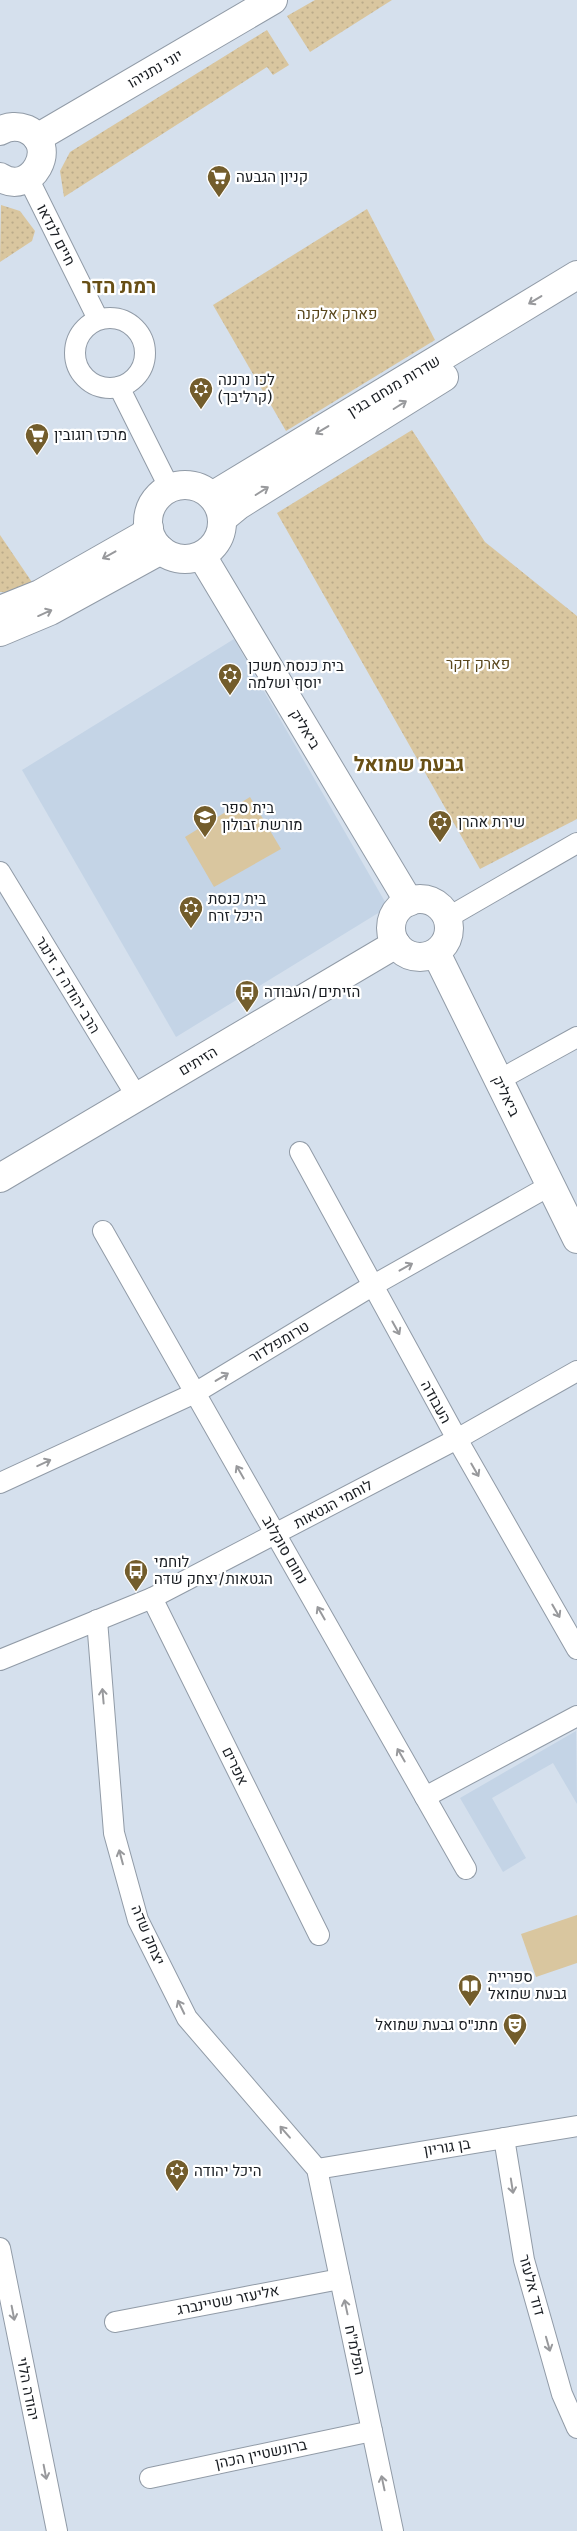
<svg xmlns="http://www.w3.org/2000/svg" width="577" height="2531" viewBox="0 0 577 2531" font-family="'Fira Sans',Heebo,sans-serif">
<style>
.built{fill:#c4d4e6}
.park{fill:url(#park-dots)}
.garden{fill:#d9c69f}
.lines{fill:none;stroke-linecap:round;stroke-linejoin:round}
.street-casing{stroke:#919ba7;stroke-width:22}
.secondary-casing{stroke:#919ba7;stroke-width:30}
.street{stroke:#fff;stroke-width:20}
.secondary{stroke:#fff;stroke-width:28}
.oneway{stroke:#98999c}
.labels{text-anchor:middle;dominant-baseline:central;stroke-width:4.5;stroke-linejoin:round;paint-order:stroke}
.street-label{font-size:15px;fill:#191d22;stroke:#fff}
.poi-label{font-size:15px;fill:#191d22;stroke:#fff;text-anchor:start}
.park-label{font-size:15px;fill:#59461b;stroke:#fff}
.district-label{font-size:20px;font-weight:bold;fill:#684f15;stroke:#fff}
</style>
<defs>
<pattern id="park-dots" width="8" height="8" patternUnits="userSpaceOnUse" patternTransform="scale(1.25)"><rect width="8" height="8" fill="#d9c69f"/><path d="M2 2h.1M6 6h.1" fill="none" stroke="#baaa89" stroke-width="1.8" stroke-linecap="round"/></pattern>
</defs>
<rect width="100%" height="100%" fill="#d5e0ed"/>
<g class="built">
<polygon points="234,639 388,907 176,1037 22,770"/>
<polygon points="576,1731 577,1804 553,1763 492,1798 526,1858 503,1872 460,1798"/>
</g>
<g class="park">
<polygon points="315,0 392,0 310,52 287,16"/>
<polygon points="267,30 289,65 273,75 267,67 64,197 60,171 70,152"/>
<polygon points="1,205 20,211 35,231 32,241 0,262"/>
<polygon points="367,209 435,340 286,431 213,305"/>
<polygon points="412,430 485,542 577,616 577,819 480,869 277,513"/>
<polygon points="0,535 40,594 0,592"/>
</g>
<g class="garden">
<polygon points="250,797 281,849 214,887 185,837"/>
<polygon points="577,1915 577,1963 536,1977 521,1934"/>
</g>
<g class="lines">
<g class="street-casing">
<g id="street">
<polyline points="28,178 98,319"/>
<circle cx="110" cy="353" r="35"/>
<polyline points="119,387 170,489"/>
<polyline points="0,872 137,1097"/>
<polyline points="447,918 577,843"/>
<polyline points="499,1080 577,1037"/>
<polyline points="300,1152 457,1439 577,1649"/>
<polyline points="103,1231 466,1869"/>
<polyline points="0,1483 195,1393 372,1286 551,1185"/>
<polyline points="152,1598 319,1935"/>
<polyline points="97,1620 114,1833 138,1920 187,2018 317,2169 393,2531"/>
<polyline points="0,1660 152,1598 457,1439 577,1371"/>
<polyline points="425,1797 577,1716"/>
<polyline points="504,2138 524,2260 562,2394 577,2428"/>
<polyline points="317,2169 577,2126"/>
<polyline points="0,2248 57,2531"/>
<polyline points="115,2322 340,2279"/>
<polyline points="150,2478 372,2431"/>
</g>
</g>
<g class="secondary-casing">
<g id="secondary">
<path d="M 0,131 C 8,126 18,126 26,129 C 61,145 31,198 0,177"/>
<polyline points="37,138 273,0"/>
<circle cx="185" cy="522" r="37"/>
<polyline points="212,496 577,275"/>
<polyline points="222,519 239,505 444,377"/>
<polyline points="202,556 409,902"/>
<polyline points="0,610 40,594 142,536 149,528"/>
<polyline points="0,632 50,611 161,550"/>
<circle cx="420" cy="928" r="29"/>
<polyline points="436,953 577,1239"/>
<polyline points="0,1178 396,944"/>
</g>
</g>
<use href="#street" class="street"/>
<use href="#secondary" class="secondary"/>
</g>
<defs><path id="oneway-shaft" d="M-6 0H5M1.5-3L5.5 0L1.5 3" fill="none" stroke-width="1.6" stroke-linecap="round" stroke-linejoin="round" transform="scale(1.25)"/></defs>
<g class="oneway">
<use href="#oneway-shaft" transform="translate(535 300) rotate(149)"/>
<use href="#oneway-shaft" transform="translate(400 405) rotate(-32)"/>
<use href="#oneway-shaft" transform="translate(322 430) rotate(149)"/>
<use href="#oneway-shaft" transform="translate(262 491) rotate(-32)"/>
<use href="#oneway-shaft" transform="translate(109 555) rotate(151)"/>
<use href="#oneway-shaft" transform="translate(45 613) rotate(-24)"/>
<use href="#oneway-shaft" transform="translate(406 1267) rotate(-29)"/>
<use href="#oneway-shaft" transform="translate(396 1328) rotate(61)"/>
<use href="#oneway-shaft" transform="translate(222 1377) rotate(-31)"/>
<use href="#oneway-shaft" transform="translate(44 1463) rotate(-25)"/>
<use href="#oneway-shaft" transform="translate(475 1470) rotate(60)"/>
<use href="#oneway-shaft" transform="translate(240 1472) rotate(-120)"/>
<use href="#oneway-shaft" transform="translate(556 1611) rotate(60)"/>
<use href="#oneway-shaft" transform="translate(321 1613) rotate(-120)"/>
<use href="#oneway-shaft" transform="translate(103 1696) rotate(-95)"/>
<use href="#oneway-shaft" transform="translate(401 1755) rotate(-120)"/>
<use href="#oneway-shaft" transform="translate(121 1857) rotate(-105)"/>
<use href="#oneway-shaft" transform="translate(181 2007) rotate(-116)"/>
<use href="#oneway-shaft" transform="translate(285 2132) rotate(-131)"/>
<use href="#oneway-shaft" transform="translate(512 2186) rotate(81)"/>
<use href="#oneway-shaft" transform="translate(346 2307) rotate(-102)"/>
<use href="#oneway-shaft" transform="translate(13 2313) rotate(79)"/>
<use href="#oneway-shaft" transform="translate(548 2344) rotate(74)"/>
<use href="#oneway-shaft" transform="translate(45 2472) rotate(79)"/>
<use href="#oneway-shaft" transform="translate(383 2483) rotate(-102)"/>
</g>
<defs>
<g id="supermarket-pin" transform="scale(1.25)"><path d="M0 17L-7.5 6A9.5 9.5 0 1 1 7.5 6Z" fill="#735d2c" stroke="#fff"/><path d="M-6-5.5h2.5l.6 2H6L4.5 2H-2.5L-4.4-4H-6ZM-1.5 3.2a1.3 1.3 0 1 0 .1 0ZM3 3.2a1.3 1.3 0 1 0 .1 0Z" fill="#fff"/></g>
<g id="synagogue-pin" transform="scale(1.25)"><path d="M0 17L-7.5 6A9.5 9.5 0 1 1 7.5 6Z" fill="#735d2c" stroke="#fff"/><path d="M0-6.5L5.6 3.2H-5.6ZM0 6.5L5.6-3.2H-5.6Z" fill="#fff"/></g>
<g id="school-pin" transform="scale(1.25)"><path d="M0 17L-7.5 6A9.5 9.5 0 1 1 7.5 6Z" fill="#735d2c" stroke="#fff"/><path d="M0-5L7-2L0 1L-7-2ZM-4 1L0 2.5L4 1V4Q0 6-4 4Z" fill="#fff"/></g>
<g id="bus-pin" transform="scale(1.25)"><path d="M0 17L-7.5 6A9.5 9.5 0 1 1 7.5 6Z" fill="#735d2c" stroke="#fff"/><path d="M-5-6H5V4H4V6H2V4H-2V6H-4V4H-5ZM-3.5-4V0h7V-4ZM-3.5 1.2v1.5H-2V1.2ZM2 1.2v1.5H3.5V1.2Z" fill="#fff"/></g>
<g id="library-pin" transform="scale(1.25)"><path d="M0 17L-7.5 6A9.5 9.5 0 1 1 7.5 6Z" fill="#735d2c" stroke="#fff"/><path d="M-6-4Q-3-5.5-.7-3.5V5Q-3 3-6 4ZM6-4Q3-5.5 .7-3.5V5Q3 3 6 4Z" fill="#fff"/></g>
<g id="theatre-pin" transform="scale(1.25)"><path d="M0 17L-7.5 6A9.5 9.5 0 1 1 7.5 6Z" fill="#735d2c" stroke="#fff"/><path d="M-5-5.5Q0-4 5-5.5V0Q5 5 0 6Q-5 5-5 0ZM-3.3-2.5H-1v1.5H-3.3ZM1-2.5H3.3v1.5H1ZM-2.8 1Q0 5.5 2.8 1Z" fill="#fff"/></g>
</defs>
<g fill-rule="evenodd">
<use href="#supermarket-pin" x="219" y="177"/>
<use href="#synagogue-pin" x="201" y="389"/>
<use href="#supermarket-pin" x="37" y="435"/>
<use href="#synagogue-pin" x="230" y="675"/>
<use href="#school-pin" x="205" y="817"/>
<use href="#synagogue-pin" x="440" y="822"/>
<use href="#synagogue-pin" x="191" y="908"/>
<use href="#bus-pin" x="247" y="992"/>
<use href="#bus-pin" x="136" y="1571"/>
<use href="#library-pin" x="470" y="1986"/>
<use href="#theatre-pin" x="515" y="2025"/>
<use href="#synagogue-pin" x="177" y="2171"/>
</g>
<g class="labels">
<g class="street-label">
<text transform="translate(155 69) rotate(-30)">יוני נתניהו</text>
<text transform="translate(56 235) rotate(63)">חיים לנדאו</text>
<text transform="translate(394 386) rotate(-31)">שדרות מנחם בגין</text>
<text transform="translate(305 729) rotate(59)">ביאליק</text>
<text transform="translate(68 985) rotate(59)">הרב יהודה ד. זינגר</text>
<text transform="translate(198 1061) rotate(-31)">הזיתים</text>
<text transform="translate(506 1096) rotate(64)">ביאליק</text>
<text transform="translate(279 1342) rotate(-31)">טרומפלדור</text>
<text transform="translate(436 1402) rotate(61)">העבודה</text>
<text transform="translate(333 1504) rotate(-28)">לוחמי הגטאות</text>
<text transform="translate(285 1550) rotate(60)">נחום סוקלוב</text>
<text transform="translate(235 1766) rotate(64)">אפרים</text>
<text transform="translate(148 1935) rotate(67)">יצחק שדה</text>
<text transform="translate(447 2147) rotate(-9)">בן גוריון</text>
<text transform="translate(532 2285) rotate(75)">דוד אלעזר</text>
<text transform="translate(228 2300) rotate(-11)">אליעזר שטיינברג</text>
<text transform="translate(355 2350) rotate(78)">הפלמ"ח</text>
<text transform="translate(28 2389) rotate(79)">יהודה הלוי</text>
<text transform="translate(261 2454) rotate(-12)">ברונשטיין הכהן</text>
</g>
<g class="poi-label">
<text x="236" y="177">קניון הגבעה</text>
<text x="218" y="380">לכו נרננה<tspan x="218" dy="17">(קרליבך)</tspan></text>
<text x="54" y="435">מרכז רוגובין</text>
<text x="248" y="666">בית כנסת משכן<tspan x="248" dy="17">יוסף ושלמה</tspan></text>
<text x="222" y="808">בית ספר<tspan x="222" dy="17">מורשת זבולון</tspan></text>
<text x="458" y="822">שירת אהרן</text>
<text x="208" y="899">בית כנסת<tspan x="208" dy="17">היכל זרח</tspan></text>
<text x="264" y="992">הזיתים/העבודה</text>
<text x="154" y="1562">לוחמי<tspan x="154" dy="17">הגטאות/יצחק שדה</tspan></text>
<text x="488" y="1977">ספריית<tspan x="488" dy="17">גבעת שמואל</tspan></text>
<text x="498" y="2025" text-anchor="end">מתנ"ס גבעת שמואל</text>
<text x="194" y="2171">היכל יהודה</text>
</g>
<g class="park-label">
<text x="337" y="314">פארק אלקנה</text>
<text x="478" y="664">פארק דקר</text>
</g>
<g class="district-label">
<text x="119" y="286">רמת הדר</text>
<text x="409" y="764">גבעת שמואל</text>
</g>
</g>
</svg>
